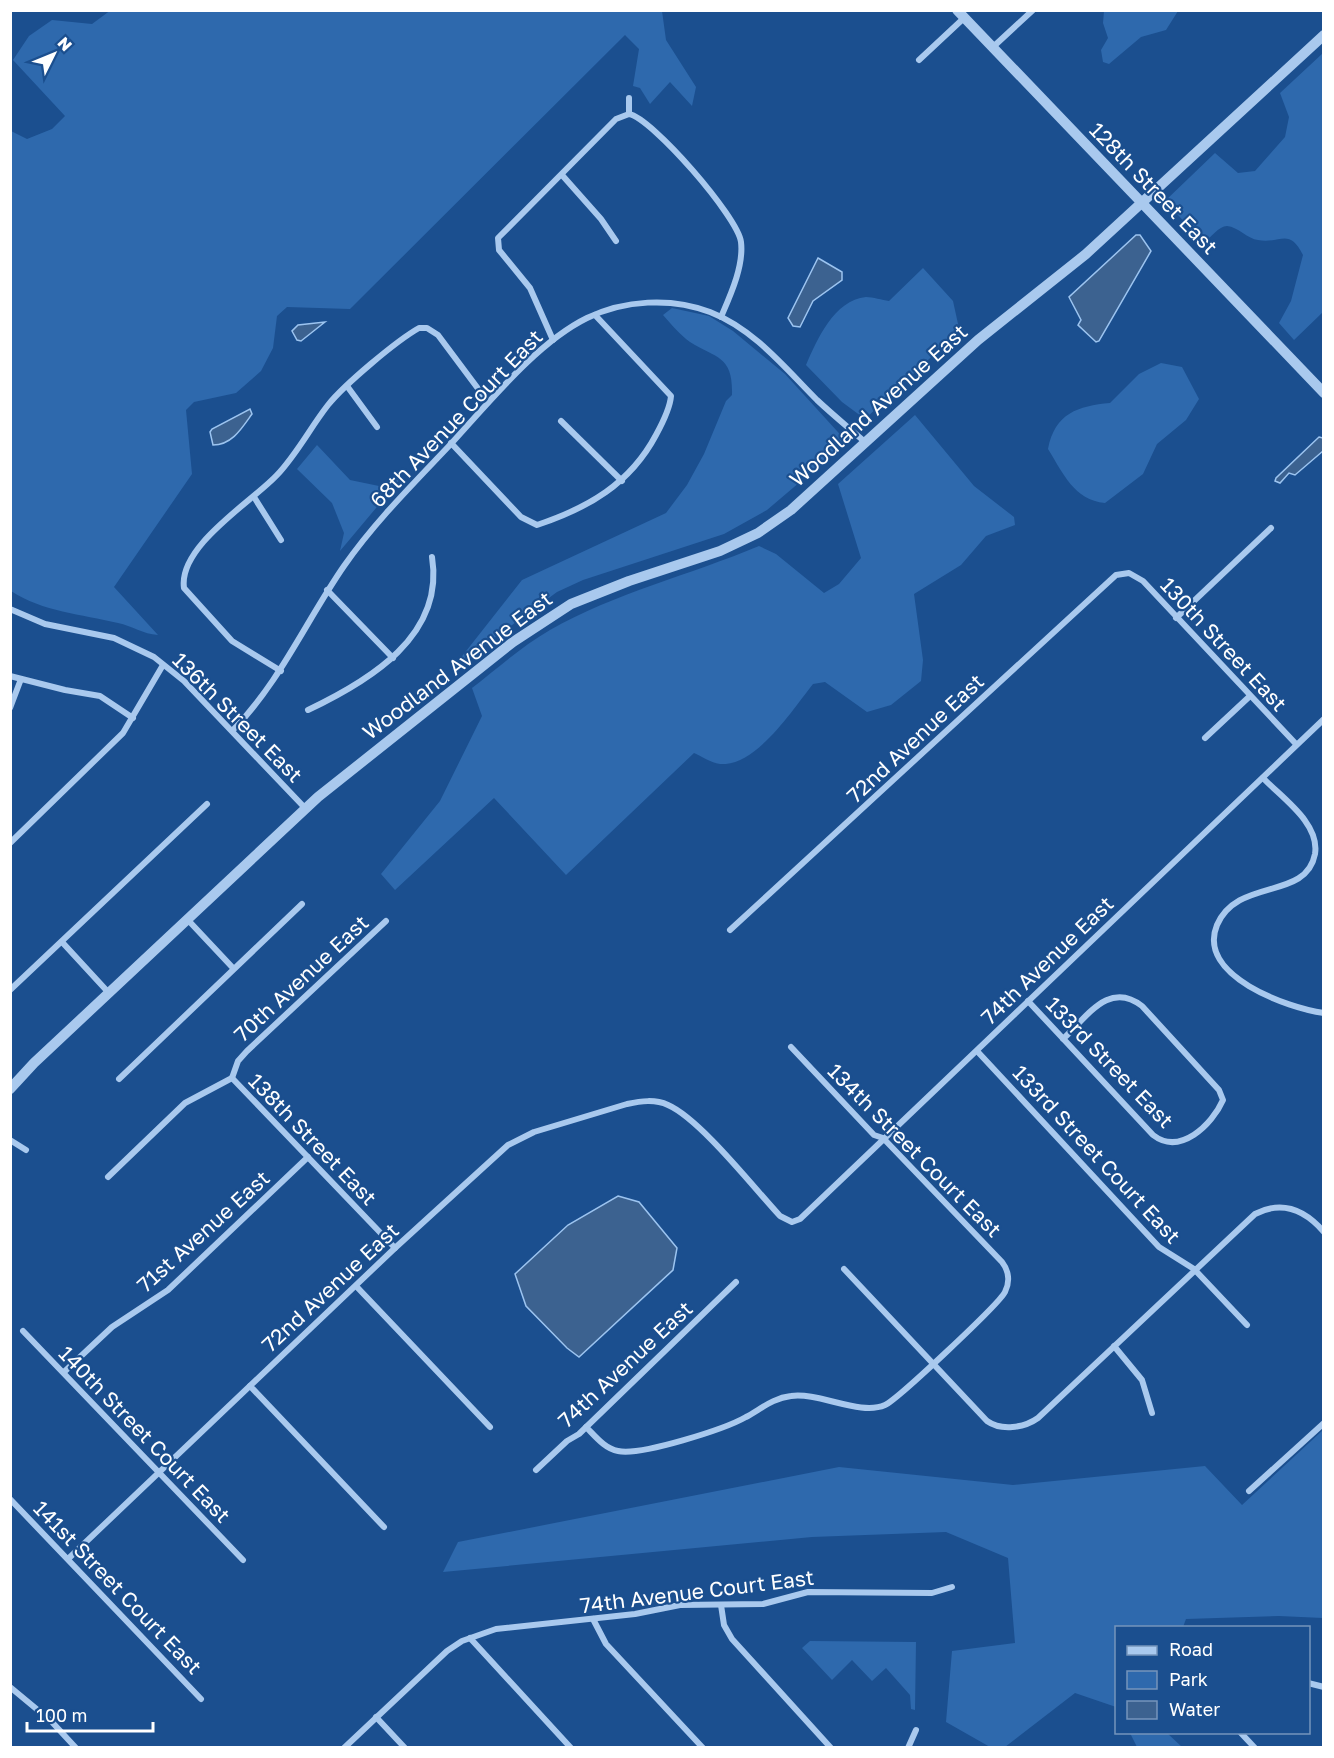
<svg xmlns="http://www.w3.org/2000/svg" width="1334" height="1758" viewBox="0 0 1334 1758" font-family="'Golos Text',sans-serif">
<style>
.green{fill:#2e69ad}
.water{fill:#3c6290;stroke:#9cc4f0;stroke-width:1.5}
.lines{fill:none;stroke-linecap:round;stroke-linejoin:round}
.minor{stroke:#a9c9ee;stroke-width:6}
.tertiary{stroke:#a9c9ee;stroke-width:10}
.labels{text-anchor:middle;dominant-baseline:central;stroke-width:4.5;stroke-linejoin:round;paint-order:stroke}
.street-label{font-size:21px;fill:#fff;stroke:#1b4f8f}
</style>
<rect width="100%" height="100%" fill="#1b4f8f"/>
<g class="green">
<path d="M 111,10 L 662,11 L 666,40 L 696,87 L 692,106 L 670,82 L 650,104 L 640,88 L 633,86 L 639,49 L 625,35 L 350,309 L 287,307 L 277,316 L 273,348 L 261,371 L 236,393 L 194,402 L 186,410 L 192,474 L 114,587 L 158,635 C 143,634 132,626 118,623 C 81,614 43,612 11,591 L 11,131 L 27,139 L 52,129 L 65,116 L 13,60 L 29,36 L 52,20 L 92,24 Z"/>
<polygon points="1104,11 1104,10 1178,11 1166,30 1141,37 1109,64 1103,62 1101,50 1108,38 1103,23"/>
<path d="M 1323,53 L 1323,312 L 1294,340 L 1279,323 L 1291,301 L 1303,255 C 1289,227 1281,244 1258,240 C 1248,239 1238,227 1227,226 C 1219,226 1210,238 1204,243 L 1165,201 L 1215,153 L 1238,173 L 1255,171 L 1285,137 L 1289,117 L 1280,93 Z"/>
<path d="M 923,268 L 953,301 L 960,333 L 944,345 L 865,419 L 842,402 L 806,365 C 817,340 834,300 866,297 C 873,297 882,300 889,301 Z"/>
<path d="M 672,308 L 709,316 L 733,331 L 785,374 L 847,442 L 767,510 L 724,534 L 583,580 L 557,592 L 452,669 L 522,580 L 666,513 L 687,485 L 704,454 L 726,401 L 732,395 C 733,356 718,359 690,342 C 680,335 671,324 663,315 Z"/>
<path d="M 1161,363 L 1182,367 L 1199,399 L 1186,420 L 1157,444 L 1143,474 L 1105,503 C 1074,500 1063,473 1048,449 C 1055,413 1078,406 1110,403 L 1139,374 Z"/>
<path d="M 915,415 L 974,486 L 1014,517 L 1015,525 L 986,536 L 961,565 L 914,594 L 923,660 L 921,681 L 891,705 L 867,712 L 825,682 L 813,684 C 793,709 756,767 720,764 C 711,763 701,756 694,753 L 566,875 L 494,798 L 395,890 L 381,874 L 440,801 L 482,716 L 472,688 C 497,669 522,646 550,630 C 615,593 690,575 759,546 L 776,554 L 824,593 L 839,584 L 861,558 L 838,484 Z"/>
<polygon points="317,445 350,480 379,486 402,477 340,551 344,533 332,503 297,469"/>
<polygon points="1323,1430 1323,1618 1279,1616 1186,1619 1183,1627 1116,1628 1116,1707 1075,1693 1005,1747 990,1747 946,1722 952,1651 1015,1643 1008,1558 946,1532 812,1537 443,1572 458,1542 839,1467 1013,1485 1205,1466 1242,1505"/>
<polygon points="810,1641 916,1642 915,1710 911,1709 910,1695 886,1668 872,1681 852,1660 832,1680 802,1648"/>
<polygon points="1130,1733 1167,1733 1182,1747 1137,1747"/>
</g>
<g class="water">
<polygon points="1136,235 1140,235 1151,251 1099,341 1096,342 1078,325 1081,320 1069,297"/>
<polygon points="818,258 842,272 842,280 813,301 800,327 793,326 788,318"/>
<polygon points="325,322 301,341 297,340 292,331 298,325"/>
<path d="M 250,409 L 252,414 C 242,428 232,445 213,445 L 210,432 L 212,429 Z"/>
<polygon points="1319,437 1323,438 1323,451 1295,475 1289,473 1280,483 1275,481 1276,478"/>
<polygon points="618,1196 639,1202 677,1248 673,1270 579,1357 567,1348 526,1306 515,1274 568,1225"/>
</g>
<g class="lines">
<g class="minor">
<polyline points="993,47 1033,10"/>
<polyline points="919,60 964,18"/>
<path d="M 629,114 C 652,118 738,217 741,242 C 744,266 730,296 721,317"/>
<polyline points="629,114 629,98"/>
<polyline points="562,175 601,219 616,241"/>
<polyline points="553,340 530,288 499,250 498,238 616,119 629,114"/>
<polyline points="347,386 377,427"/>
<polyline points="561,421 622,481"/>
<path d="M 451,443 L 521,517 L 537,525 C 588,508 630,484 656,435 C 662,424 670,409 671,396 L 595,315"/>
<polyline points="254,497 281,540"/>
<polyline points="327,590 393,658"/>
<polyline points="10,609 45,624 114,638 154,657 184,681 305,808"/>
<polyline points="1176,618 1271,528"/>
<path d="M 281,671 L 232,641 L 184,588 C 178,546 253,501 277,475 C 297,454 310,428 328,405 C 344,385 396,341 419,328 L 427,328 L 438,335 L 488,402"/>
<polyline points="10,676 65,690 100,696 133,718"/>
<polyline points="10,708 21,679"/>
<path d="M 308,710 C 369,681 445,636 432,557"/>
<path d="M 233,730 C 280,682 306,621 344,566 C 374,523 412,485 448,447 C 487,405 536,343 587,318 C 624,300 671,297 710,312 C 754,329 785,368 817,400 C 833,415 849,428 865,442"/>
<polyline points="1205,738 1250,696"/>
<path d="M 1263,778 C 1282,798 1320,823 1315,854 C 1306,901 1238,877 1217,925 C 1196,976 1288,1008 1324,1013"/>
<polyline points="10,843 123,733 163,665"/>
<polyline points="187,919 233,968"/>
<polyline points="730,930 1116,575 1129,573 1143,581 1296,744"/>
<polyline points="62,942 108,992"/>
<polyline points="10,990 207,804"/>
<path d="M 1028,1001 L 1153,1135 C 1180,1156 1212,1125 1223,1100 L 1219,1090 L 1142,1006 C 1109,980 1087,1017 1063,1039"/>
<polyline points="977,1051 1159,1247 1194,1269 1247,1325"/>
<polyline points="232,1078 395,1248"/>
<polyline points="232,1078 238,1061 247,1051 386,921"/>
<polyline points="119,1079 302,904"/>
<polyline points="10,1140 26,1150"/>
<polyline points="108,1177 185,1103 232,1078"/>
<path d="M 844,1269 L 987,1421 C 1001,1431 1024,1428 1038,1418 L 1255,1214 C 1282,1200 1305,1210 1324,1232"/>
<polyline points="356,1286 490,1427"/>
<polyline points="23,1331 243,1560"/>
<polyline points="1114,1346 1142,1380 1152,1413"/>
<polyline points="64,1372 112,1327 168,1290 308,1157"/>
<polyline points="250,1386 384,1527"/>
<path d="M 586,1427 C 595,1436 605,1449 618,1451 C 641,1456 725,1429 746,1417 C 761,1409 773,1398 791,1396 C 819,1392 860,1416 885,1405 C 898,1399 999,1304 1005,1292 C 1010,1282 1009,1271 1002,1262 L 883,1138 L 874,1135 L 791,1047"/>
<polyline points="536,1470 567,1441 579,1434 736,1282"/>
<polyline points="1249,1491 1324,1423"/>
<polyline points="10,1499 201,1699"/>
<path d="M 69,1558 L 395,1248 L 508,1145 L 534,1132 L 627,1104 C 641,1101 655,1099 668,1105 C 700,1119 754,1188 780,1216 L 792,1222 L 800,1219 L 1324,719"/>
<polyline points="721,1605 724,1625 732,1639 831,1748"/>
<polyline points="593,1619 606,1644 703,1748"/>
<polyline points="470,1638 571,1748"/>
<polyline points="1308,1683 1324,1687"/>
<polyline points="10,1687 51,1721 76,1748"/>
<polyline points="376,1717 405,1748"/>
<polyline points="1240,1732 1255,1748"/>
<polyline points="344,1748 447,1651 462,1641 496,1629 635,1614 680,1605 763,1604 808,1592 932,1593 952,1587"/>
<polyline points="908,1748 916,1730"/>
</g>
<g class="tertiary">
<polyline points="957,10 1324,393"/>
<polyline points="10,1089 34,1063 318,797 513,642 571,604 629,581 720,551 758,533 791,510 978,340 1086,254 1324,35"/>
</g>
</g>
<g class="labels">
<g class="street-label">
<text transform="translate(1154 188) rotate(46)">128th Street East</text>
<text transform="translate(878 405) rotate(-42)">Woodland Avenue East</text>
<text transform="translate(456 418) rotate(-46)">68th Avenue Court East</text>
<text transform="translate(1224 644) rotate(47)">130th Street East</text>
<text transform="translate(457 665) rotate(-37)">Woodland Avenue East</text>
<text transform="translate(238 717) rotate(45)">136th Street East</text>
<text transform="translate(915 738) rotate(-43)">72nd Avenue East</text>
<text transform="translate(1047 960) rotate(-44)">74th Avenue East</text>
<text transform="translate(301 978) rotate(-43)">70th Avenue East</text>
<text transform="translate(1110 1062) rotate(46)">133rd Street East</text>
<text transform="translate(313 1139) rotate(46)">138th Street East</text>
<text transform="translate(915 1150) rotate(45)">134th Street Court East</text>
<text transform="translate(1097 1154) rotate(47)">133rd Street Court East</text>
<text transform="translate(203 1231) rotate(-42)">71st Avenue East</text>
<text transform="translate(330 1287) rotate(-43)">72nd Avenue East</text>
<text transform="translate(625 1364) rotate(-43)">74th Avenue East</text>
<text transform="translate(145 1434) rotate(46)">140th Street Court East</text>
<text transform="translate(118 1587) rotate(46)">141st Street Court East</text>
<text transform="translate(697 1591) rotate(-7)">74th Avenue Court East</text>
</g>
</g>
<rect width="1334" height="1758" fill="none" stroke="#ffffff" stroke-width="24"/>
<rect x="1115" y="1626" width="195" height="108" fill="#1b4f8f" stroke="#7695bc" stroke-width="1.5"/>
<rect x="1127" y="1646" width="30" height="9" fill="#a9c9ee" stroke="#7695bc" stroke-width="1.5"/>
<text x="1169" y="1656" font-size="18" fill="#ffffff">Road</text>
<rect x="1127" y="1671" width="30" height="18" fill="#2e69ad" stroke="#7695bc" stroke-width="1.5"/>
<text x="1169" y="1686" font-size="18" fill="#ffffff">Park</text>
<rect x="1127" y="1701" width="30" height="18" fill="#3c6290" stroke="#7695bc" stroke-width="1.5"/>
<text x="1169" y="1716" font-size="18" fill="#ffffff">Water</text>
<g transform="translate(54 54) rotate(47)" stroke="#1b4f8f" stroke-width="4.5" paint-order="stroke">
<path d="M0-4.5L10 22L0 15L-10 22Z" fill="#ffffff"/>
<text y="-9" font-size="16" font-weight="bold" text-anchor="middle" fill="#ffffff">N</text>
</g>
<path d="M27 1722v9h126v-9" fill="none" stroke="#ffffff" stroke-width="3"/>
<text x="36" y="1722" font-size="18" fill="#ffffff" stroke="#1b4f8f" stroke-width="4.5" paint-order="stroke">100 m</text>
</svg>
